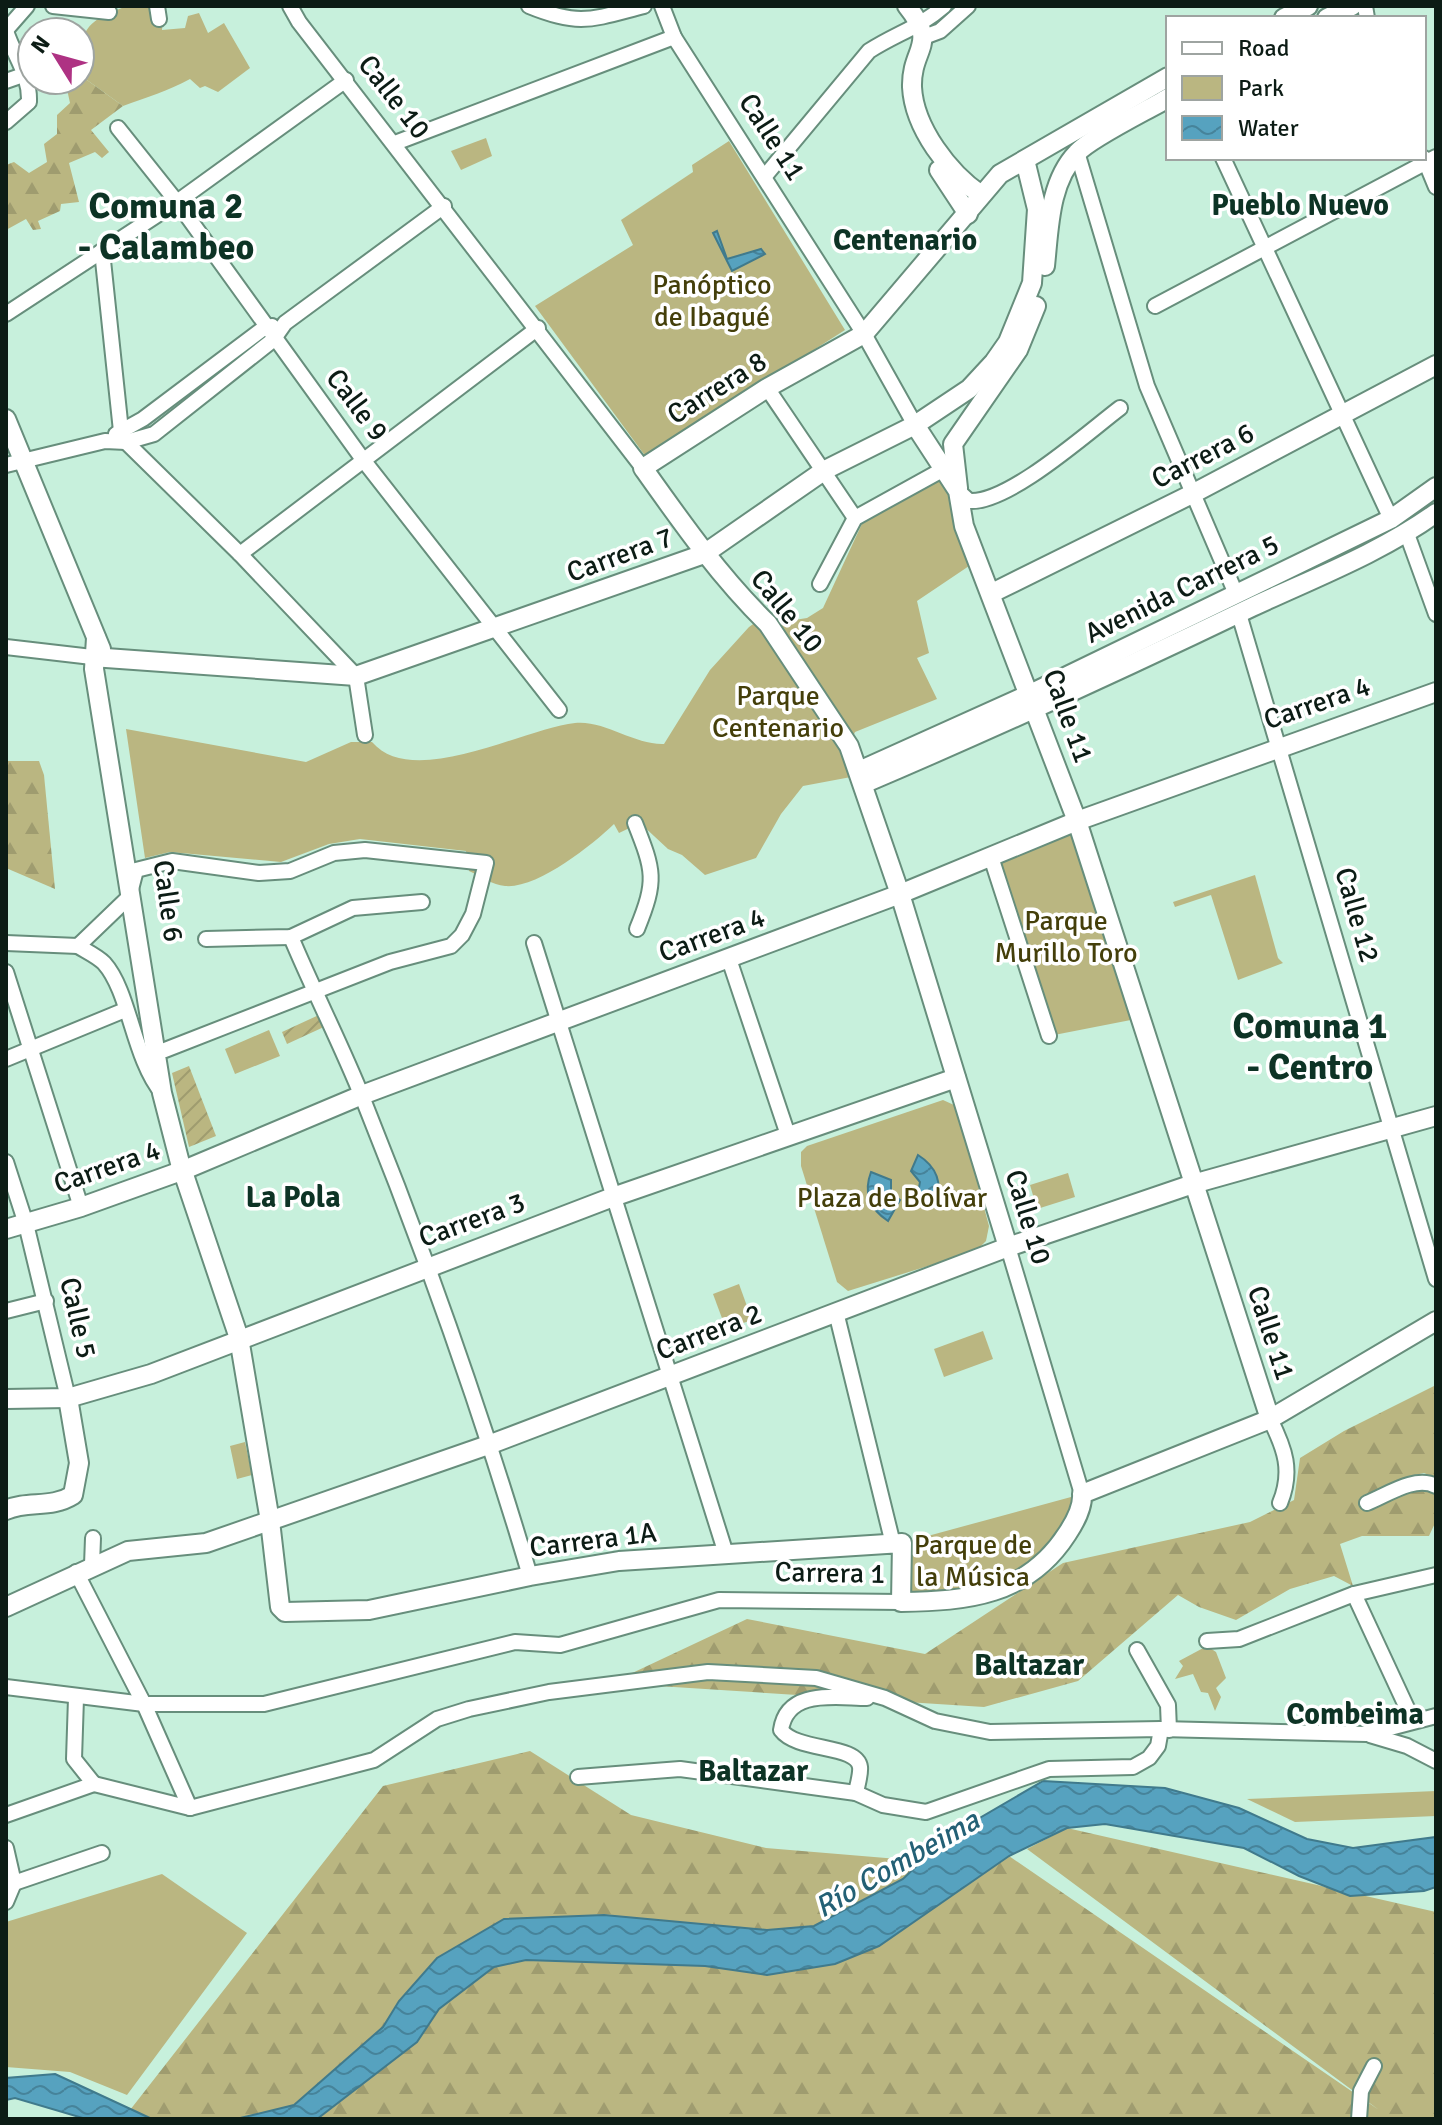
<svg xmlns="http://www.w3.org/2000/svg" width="1442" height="2125" viewBox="0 0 1442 2125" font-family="Signika,sans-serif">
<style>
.green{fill:#bab681}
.forest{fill:url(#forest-firs)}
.garden{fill:url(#garden-furrows)}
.water{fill:url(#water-waves);stroke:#407a8c;stroke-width:2}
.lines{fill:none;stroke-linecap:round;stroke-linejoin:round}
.street-casing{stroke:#678e7c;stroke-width:18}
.secondary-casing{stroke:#678e7c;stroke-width:22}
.street{stroke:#fff;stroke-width:14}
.secondary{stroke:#fff;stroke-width:18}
.labels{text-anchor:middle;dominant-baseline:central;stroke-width:7;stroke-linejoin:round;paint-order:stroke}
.street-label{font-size:28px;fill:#0c1c15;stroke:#fff}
.park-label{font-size:28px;fill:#443f0a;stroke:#fff}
.neighbourhood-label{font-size:30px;font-weight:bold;fill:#0d3325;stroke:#fff}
.water-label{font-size:30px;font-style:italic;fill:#236075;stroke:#fff}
.district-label{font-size:36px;font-weight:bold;fill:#0d3325;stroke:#fff}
</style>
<defs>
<pattern id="forest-firs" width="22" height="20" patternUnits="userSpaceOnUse" patternTransform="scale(2)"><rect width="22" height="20" fill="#bab681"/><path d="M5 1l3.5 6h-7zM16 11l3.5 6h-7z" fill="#9f9c6f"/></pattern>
<pattern id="garden-furrows" width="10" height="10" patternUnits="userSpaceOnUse" patternTransform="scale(2)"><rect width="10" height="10" fill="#bab681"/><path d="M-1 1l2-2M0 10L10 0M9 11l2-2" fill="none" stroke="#9f9c6f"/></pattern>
<pattern id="water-waves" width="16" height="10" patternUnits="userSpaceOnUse" patternTransform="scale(2)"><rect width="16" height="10" fill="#56a2bf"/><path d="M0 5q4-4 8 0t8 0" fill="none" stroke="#46839a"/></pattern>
</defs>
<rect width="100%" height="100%" fill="#c7f0dc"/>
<g class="green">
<path d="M 127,6 L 164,6 L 162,30 L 185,28 L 188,16 L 199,13 L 208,33 L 224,23 L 250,68 L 218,92 L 205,86 L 200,88 L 190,79 C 168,91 147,97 123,106 L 80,75 C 80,29 84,22 127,6 Z"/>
<polygon points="486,138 492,156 461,170 451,151"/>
<polygon points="729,141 845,330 646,457 535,306 633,245 621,220 693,172 692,165"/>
<path d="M 942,470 L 972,564 L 917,601 L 929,653 L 917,658 L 937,699 L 855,732 L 849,746 L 851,777 L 803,786 L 781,814 L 756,858 L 705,875 L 682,855 L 668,849 L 640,823 L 619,833 L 614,824 C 591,846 537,889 505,886 C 493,885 480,876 469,871 L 466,851 L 360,839 L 329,844 L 281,862 L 170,852 L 145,858 L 126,729 L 306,762 L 351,742 L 372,742 C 413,790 522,729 575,723 C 605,720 634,745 664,744 L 710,670 L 749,627 L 756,622 L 769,624 L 807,618 L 823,608 L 866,515 Z"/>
<polygon points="1077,821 1141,1018 1049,1036 991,857"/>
<polygon points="1255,875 1278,958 1283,963 1238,980 1211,895 1175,907 1173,902"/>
<polygon points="269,1030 280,1056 235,1074 225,1049"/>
<polygon points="943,1100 954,1105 959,1114 989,1226 986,1241 976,1251 848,1291 837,1282 801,1166 801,1152 807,1146"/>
<polygon points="1068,1173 1075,1197 1037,1209 1030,1185"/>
<polygon points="739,1284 752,1320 726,1329 713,1294"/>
<polygon points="983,1331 993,1359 944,1377 934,1349"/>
<polygon points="245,1442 252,1475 237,1479 230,1446"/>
<polygon points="1082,1494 1078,1515 1009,1585 901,1602 902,1543"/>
<polygon points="1207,1646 1216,1652 1226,1678 1216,1688 1221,1697 1215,1711 1208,1693 1201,1692 1193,1674 1175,1679 1183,1666 1179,1661"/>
<polygon points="1436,1791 1436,1816 1295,1822 1247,1799"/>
<polygon points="162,1874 247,1933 127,2095 70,2072 6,2067 6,1922"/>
</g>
<g class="forest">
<polygon points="80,75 123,106 91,130 109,152 102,158 95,152 69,163 79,202 61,204 60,211 38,221 41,229 33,230 26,219 6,230 6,165 14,162 29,173 47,162 44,144 57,134 57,115 70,103 65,80 80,80"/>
<polygon points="6,761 39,761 44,775 55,889 6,868"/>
<polygon points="1436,1385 1436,1478 1424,1473 1410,1476 1436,1496 1436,1521 1429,1536 1362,1536 1340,1544 1353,1586 1334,1576 1290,1589 1236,1620 1199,1607 1178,1595 1078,1681 984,1707 611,1683 747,1619 925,1654 1063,1563 1250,1522 1294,1500 1300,1458 1344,1431"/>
<polygon points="530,1751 631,1815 766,1848 922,1861 1009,1856 1379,2110 1027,1849 1067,1828 1436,1912 1436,2118 123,2119 383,1786"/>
</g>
<g class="garden">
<polygon points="321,1014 326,1026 287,1044 282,1032"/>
<polygon points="189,1066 216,1136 189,1147 172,1073"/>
</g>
<g class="water">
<polygon points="717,231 727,259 761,249 765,254 732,271 713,233"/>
<path d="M 918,1155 C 937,1167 943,1183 936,1204 L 918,1193 L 920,1182 L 911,1171 Z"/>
<path d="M 871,1172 L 891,1180 L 891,1192 L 900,1200 L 888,1221 C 870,1209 863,1193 871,1172 Z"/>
<polygon points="1043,1781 1165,1788 1239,1808 1307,1839 1353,1848 1436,1837 1436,1887 1424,1891 1350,1896 1299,1876 1244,1848 1105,1824 1067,1828 1009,1856 879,1946 835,1964 767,1975 705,1966 526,1960 494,1967 439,2009 417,2042 317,2119 236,2119 294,2105 383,2027 399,2001 437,1958 504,1919 604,1915 767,1930 814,1926 903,1879 947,1837"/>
<polygon points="55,2074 152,2119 86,2119 15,2098 6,2100 6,2078"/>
</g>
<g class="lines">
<g class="street-casing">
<g id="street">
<polyline points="53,6 109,12"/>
<polyline points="157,6 159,19"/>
<polyline points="290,6 299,22 643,468"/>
<path d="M 529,6 C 580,27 593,19 644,6"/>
<polyline points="662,6 674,37 864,334 915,425"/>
<polyline points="1365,6 1367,18"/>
<polyline points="6,30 27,6"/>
<path d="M 6,31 C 14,56 30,74 29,102 L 6,122"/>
<polyline points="924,37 940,31 968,6"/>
<polyline points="6,81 26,74"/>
<polyline points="118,128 177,202 364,461 559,710"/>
<polyline points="395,143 674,37"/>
<polyline points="1077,152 1147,386 1236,594"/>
<polyline points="1223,158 1391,519"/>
<polyline points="1424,158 1436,187"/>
<path d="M 765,176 L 869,51 C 897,33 919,28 944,6"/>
<polyline points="102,251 121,431 126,442 240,554 356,676 365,735"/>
<polyline points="1155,306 1436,157"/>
<polyline points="6,314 177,202 346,80"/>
<polyline points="767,388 855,518"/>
<polyline points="116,434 143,419 264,328 272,326"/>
<polyline points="6,465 105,441 126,442 154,434 273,340 285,323 444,206"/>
<path d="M 958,491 L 969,501 C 1008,504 1087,433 1120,408"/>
<polyline points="1407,534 1436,614"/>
<polyline points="240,554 538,328"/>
<polyline points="820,584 855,518 942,470 948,462"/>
<polyline points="1239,614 1436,1279"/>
<polyline points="6,647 92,657"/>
<path d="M 635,823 C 654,871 657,880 637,929"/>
<polyline points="991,857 1049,1036"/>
<path d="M 291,937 C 314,992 341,1044 363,1099 C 426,1255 482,1414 530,1576"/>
<polyline points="206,939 291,937 353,908 422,902"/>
<polyline points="6,943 78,946 129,897 136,870 172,861 259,873 290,871 334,853 365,850 486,863 473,914 462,935 451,946 390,962 165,1050"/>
<polyline points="534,943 726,1554"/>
<path d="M 78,946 C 86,951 97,956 104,963 C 130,992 133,1058 162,1093"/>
<polyline points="729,959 788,1135"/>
<polyline points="6,972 81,1207"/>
<polyline points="6,1059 125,1010"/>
<polyline points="6,1162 26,1224 68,1398"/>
<polyline points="1008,1247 1082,1494"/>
<polyline points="6,1311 46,1301"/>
<polyline points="836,1312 893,1544"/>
<path d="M 1270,1419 C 1285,1449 1293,1471 1280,1503"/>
<path d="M 1367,1503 C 1387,1495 1415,1475 1436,1486"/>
<polyline points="92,1565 93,1538"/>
<polyline points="76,1572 144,1704 190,1808"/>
<polyline points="1354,1594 1413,1721"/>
<polyline points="1207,1641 1239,1639 1354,1594 1436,1575"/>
<polyline points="1137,1650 1168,1705 1169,1730"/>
<polyline points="6,1687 144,1704 264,1704 515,1642 560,1645 719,1600 901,1602"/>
<polyline points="76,1698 74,1759 94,1784"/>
<polyline points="1370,1735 1407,1746 1436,1761"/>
<polyline points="578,1777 680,1769 856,1793 883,1805 926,1812 1049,1769 1133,1767 1149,1758 1158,1746 1161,1729"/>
<polyline points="94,1784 190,1808 374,1760 437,1719 469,1709 549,1692 708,1672 816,1678 885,1698 935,1721 990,1732 1161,1729 1367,1734 1436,1716"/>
<path d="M 856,1793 C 857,1786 861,1774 860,1767 C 857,1744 797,1752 781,1730 C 787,1688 836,1698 867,1698"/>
<polyline points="6,1815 94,1784"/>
<polyline points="6,1848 14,1883 6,1902"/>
<polyline points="14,1883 102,1853"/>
<polyline points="1359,2119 1361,2091 1374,2066"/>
</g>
</g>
<g class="secondary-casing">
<g id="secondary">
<path d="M 907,6 C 939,46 911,47 912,87 C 914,128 949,173 981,195"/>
<polyline points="1284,18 1308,6"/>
<polyline points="1327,18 1352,6"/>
<polyline points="939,170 968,214"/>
<path d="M 1045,266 C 1049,229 1049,182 1077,153 C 1090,138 1148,110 1168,98"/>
<polyline points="6,419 101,649"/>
<polyline points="915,425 958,491 964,526 1077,821 1270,1419"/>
<polyline points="958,488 953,444 1018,350 1036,306"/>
<polyline points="992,593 1194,493 1436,365"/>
<path d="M 96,638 L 94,669 L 162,1093 L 180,1163 L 239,1338 L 270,1521 L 280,1607 L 285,1612 L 369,1610 L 530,1576 L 619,1561 L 902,1543 L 901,1602 C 967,1601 1027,1596 1067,1534 C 1075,1522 1083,1508 1082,1494 L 1270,1419 L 1436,1321"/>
<polyline points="92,657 356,676 704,554 825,470 915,425 969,389 994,362 1008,342 1032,283 1037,209 1025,160"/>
<polyline points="859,771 1030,694 1391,519 1436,487"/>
<path d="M 863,784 C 994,728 1123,669 1252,607 C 1314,578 1380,553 1436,513"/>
<polyline points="6,1229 81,1207 184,1170 362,1095 900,894 1077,821 1436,692"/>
<path d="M 1008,1247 L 900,894 L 849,746 L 768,624 C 720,577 682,523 643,468 L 767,388 L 864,334 L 1000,174 L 1168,77"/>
<polyline points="6,1399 68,1398 151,1374 613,1197 956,1078"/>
<path d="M 6,1510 C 28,1500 51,1509 73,1495 L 79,1463 L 68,1398"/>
<polyline points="6,1607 128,1551 206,1543 491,1444 1008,1247 1193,1184 1436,1116"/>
</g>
</g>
<use href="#street" class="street"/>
<use href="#secondary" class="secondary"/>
</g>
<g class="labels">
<g class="street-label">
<text transform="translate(394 97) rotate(52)">Calle 10</text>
<text transform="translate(772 137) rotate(57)">Calle 11</text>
<text transform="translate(717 388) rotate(-32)">Carrera 8</text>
<text transform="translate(357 405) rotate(53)">Calle 9</text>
<text transform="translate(1203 456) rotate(-27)">Carrera 6</text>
<text transform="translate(620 555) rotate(-20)">Carrera 7</text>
<text transform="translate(1182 589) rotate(-26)">Avenida Carrera 5</text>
<text transform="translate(787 611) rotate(51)">Calle 10</text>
<text transform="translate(1317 703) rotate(-19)">Carrera 4</text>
<text transform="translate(1068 716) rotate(70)">Calle 11</text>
<text transform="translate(168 901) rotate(82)">Calle 6</text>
<text transform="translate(1357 915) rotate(74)">Calle 12</text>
<text transform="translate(712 935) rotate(-20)">Carrera 4</text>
<text transform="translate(107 1167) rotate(-19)">Carrera 4</text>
<text transform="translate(1028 1217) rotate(73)">Calle 10</text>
<text transform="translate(472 1220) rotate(-20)">Carrera 3</text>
<text transform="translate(78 1318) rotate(77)">Calle 5</text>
<text transform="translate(709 1332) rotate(-21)">Carrera 2</text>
<text transform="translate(1271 1333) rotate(72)">Calle 11</text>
<text transform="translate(593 1540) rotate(-7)">Carrera 1A</text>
<text transform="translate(830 1573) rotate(1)">Carrera 1</text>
</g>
<g class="park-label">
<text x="712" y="285">Panóptico<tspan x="712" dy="32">de Ibagué</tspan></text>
<text x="778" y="696">Parque<tspan x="778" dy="32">Centenario</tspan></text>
<text x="1066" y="921">Parque<tspan x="1066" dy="32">Murillo Toro</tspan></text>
<text x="892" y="1198">Plaza de Bolívar</text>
<text x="973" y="1545">Parque de<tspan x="973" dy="32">la Música</tspan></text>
</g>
<g class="neighbourhood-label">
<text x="1300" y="205">Pueblo Nuevo</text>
<text x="905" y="240">Centenario</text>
<text x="293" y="1197">La Pola</text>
<text x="1029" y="1665">Baltazar</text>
<text x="1355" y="1714">Combeima</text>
<text x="753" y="1771">Baltazar</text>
</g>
<g class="water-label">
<text transform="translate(897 1864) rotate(-30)">Río Combeima</text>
</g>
<g class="district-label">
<text x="166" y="206">Comuna 2<tspan x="166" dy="41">- Calambeo</tspan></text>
<text x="1310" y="1026">Comuna 1<tspan x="1310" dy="41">- Centro</tspan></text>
</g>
</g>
<rect width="1442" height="2125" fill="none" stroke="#0c1c15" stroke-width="16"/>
<rect x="1166" y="16" width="260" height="144" fill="#ffffff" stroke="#9ea4a1" stroke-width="2"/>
<rect x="1182" y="42" width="40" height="12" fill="#ffffff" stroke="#9ea4a1" stroke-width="2"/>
<text x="1238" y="56" font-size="24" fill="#0c1c15">Road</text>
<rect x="1182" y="76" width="40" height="24" fill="#bab681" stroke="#9ea4a1" stroke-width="2"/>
<text x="1238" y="96" font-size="24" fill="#0c1c15">Park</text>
<rect x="1182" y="116" width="40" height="24" fill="url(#water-waves)" stroke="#9ea4a1" stroke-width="2"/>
<text x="1238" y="136" font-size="24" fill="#0c1c15">Water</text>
<g transform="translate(56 56) rotate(307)"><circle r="38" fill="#ffffff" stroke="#9ea4a1" stroke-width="2"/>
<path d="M0-6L14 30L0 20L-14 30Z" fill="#ae3283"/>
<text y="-12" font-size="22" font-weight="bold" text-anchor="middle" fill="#0c1c15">N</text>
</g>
</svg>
